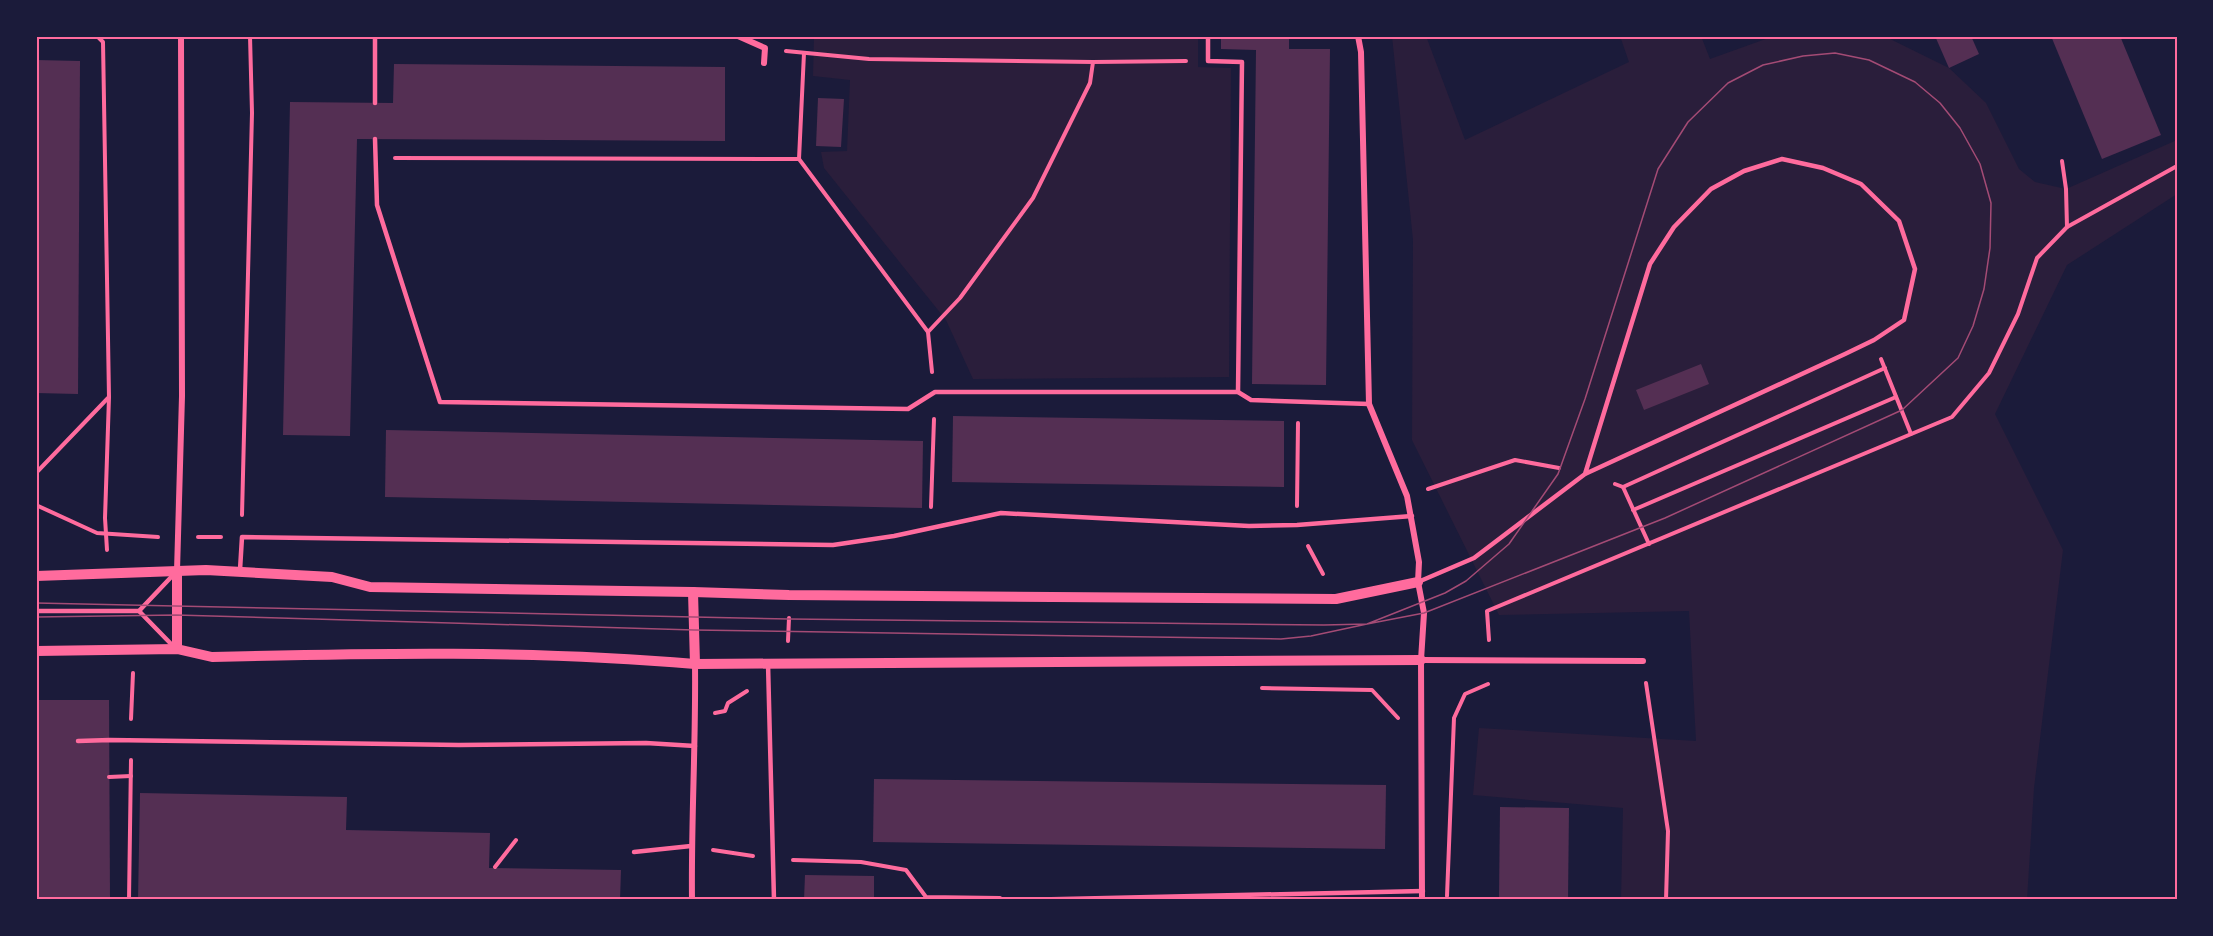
<svg xmlns="http://www.w3.org/2000/svg" width="2213" height="936" viewBox="0 0 2213 936" font-family="Raleway,sans-serif">
<style>
.green{fill:#2a1e3b}
.building{fill:#542f53}
.lines{fill:none;stroke-linecap:round;stroke-linejoin:round}
.path{stroke:#ff6b9d;stroke-width:4}
.service{stroke:#ff6b9d;stroke-width:4.5}
.minor{stroke:#ff6b9d;stroke-width:6}
.tertiary{stroke:#ff6b9d;stroke-width:10}
.tram{stroke:#a44b75;stroke-width:1.5}
.neatline{fill:none;stroke:#ff6b9d;stroke-width:2}
</style>
<rect width="100%" height="100%" fill="#1b1b3a"/>
<g class="green">
<polygon points="814,36 1198,36 1198,67 1231,68 1229,377 973,379 946,320 824,168 821,152 847,151 850,80 813,76"/>
<polygon points="1392,36 1426,36 1465,140 1629,62 1620,36 1701,36 1710,59 1774,36 1884,36 1949,68 1986,103 2019,169 2035,182 2066,189 2177,140 2177,194 2067,265 1995,414 2063,550 2034,788 2027,900 1621,900 1623,808 1473,795 1479,728 1696,741 1689,611 1499,615 1412,440 1413,240"/>
</g>
<g class="building">
<polygon points="1221,36 1289,36 1289,49 1330,49 1326,385 1252,384 1256,50 1221,49"/>
<polygon points="1935,36 1971,36 1979,54 1949,68"/>
<polygon points="2051,36 2120,36 2161,135 2102,159"/>
<polygon points="36,60 80,61 78,394 36,393"/>
<polygon points="394,64 725,67 725,141 357,139 350,436 283,435 290,102 393,103"/>
<polygon points="818,98 844,99 841,147 816,146"/>
<polygon points="1701,364 1709,384 1644,410 1636,390"/>
<polygon points="953,416 1284,421 1284,487 952,482"/>
<polygon points="386,430 923,441 922,508 385,497"/>
<polygon points="36,700 109,700 110,900 36,900"/>
<polygon points="874,779 1386,785 1385,849 873,842"/>
<polygon points="140,793 347,797 346,830 490,833 489,868 621,870 620,900 138,900"/>
<polygon points="1500,807 1569,808 1568,900 1499,900"/>
<polygon points="805,875 874,876 874,900 804,900"/>
</g>
<g class="lines">
<g class="path">
<polyline points="97,36 103,42 109,397 105,518 107,550"/>
<polyline points="786,51 869,59 1093,62 1186,61"/>
<polyline points="804,53 799,159 928,332 932,372"/>
<polyline points="395,158 799,159"/>
<polyline points="2062,161 2066,189 2067,227"/>
<polyline points="928,332 960,298 1033,198 1090,83 1093,62"/>
<polyline points="1881,359 1911,434"/>
<polyline points="36,473 108,398"/>
<polyline points="1615,484 1623,487 1885,368"/>
<polyline points="1623,487 1649,544"/>
<polyline points="1428,489 1515,460 1559,468"/>
<polyline points="36,505 97,533 158,537"/>
<polyline points="1297,506 1298,423"/>
<polyline points="931,507 934,419"/>
<polyline points="1633,510 1896,397"/>
<polyline points="242,515 252,113 250,36"/>
<polyline points="198,537 221,537"/>
<polyline points="1308,546 1323,574"/>
<polyline points="1489,640 1487,611 1952,417 1989,373 2018,314 2037,258 2067,227 2177,166"/>
<polyline points="788,641 789,618"/>
<polyline points="1646,683 1668,831 1666,900"/>
<polyline points="1262,688 1372,690 1398,718"/>
<polyline points="715,713 725,711 728,703 747,691"/>
<polyline points="131,719 133,673"/>
<polyline points="109,777 131,776"/>
<polyline points="713,850 753,856"/>
<polyline points="793,860 861,862 906,870 926,897 1000,898"/>
<polyline points="495,867 516,840"/>
<polyline points="1447,896 1454,718 1465,694 1488,684"/>
<polyline points="129,900 131,760"/>
</g>
<g class="service">
<polyline points="375,36 375,103"/>
<polyline points="1208,36 1208,61 1242,62 1238,392"/>
<polyline points="375,139 377,205 440,402 908,409 935,392 1238,392 1251,400 1369,404"/>
<polyline points="240,570 242,537 833,545 894,536 1001,513 1249,526 1297,525 1412,516"/>
<polyline points="1418,582 1474,558 1585,474 1845,354 1874,340 1904,320 1915,269 1899,221 1861,184 1823,168 1782,159 1744,171 1711,189 1674,227 1650,264 1585,474"/>
<polyline points="36,611 139,611 174,647"/>
<polyline points="139,611 175,573"/>
<polyline points="768,663 774,900"/>
<polyline points="78,741 110,740 459,745 646,743 695,746"/>
<polyline points="634,852 691,846"/>
<polyline points="1018,900 1423,891"/>
</g>
<g class="minor">
<polyline points="738,36 765,48 764,63"/>
<polyline points="1358,36 1361,52 1369,404 1407,496 1419,562 1418,582 1424,613 1421,660 1422,900"/>
<polyline points="177,571 182,396 181,36"/>
<polyline points="1421,660 1643,661"/>
<path d="M 692,900 C 691,821 696,743 695,664"/>
</g>
<g class="tertiary">
<polyline points="36,576 206,570 332,577 370,587 693,592 789,595 1336,599 1418,582"/>
<polyline points="693,592 695,664"/>
<polyline points="177,649 177,571"/>
<path d="M 36,651 L 177,649 L 212,657 C 373,653 534,650 695,664 L 1421,660"/>
</g>
<polyline class="tram" points="36,603 789,619 1324,625 1367,624 1424,613 1665,518 1902,410 1958,358 1973,326 1984,289 1990,248 1991,203 1980,164 1960,128 1940,103 1915,82 1869,60 1835,53 1803,56 1763,65 1728,83 1688,122 1658,169 1585,399 1558,474 1509,544 1466,581 1445,593 1367,624 1311,636 1281,639 694,630 176,615 36,617"/>
</g>
<rect width="2213" height="936" fill="none" stroke="#1b1b3a" stroke-width="75"/>
<rect x="38" y="38" width="2138" height="860" class="neatline"/>
</svg>
